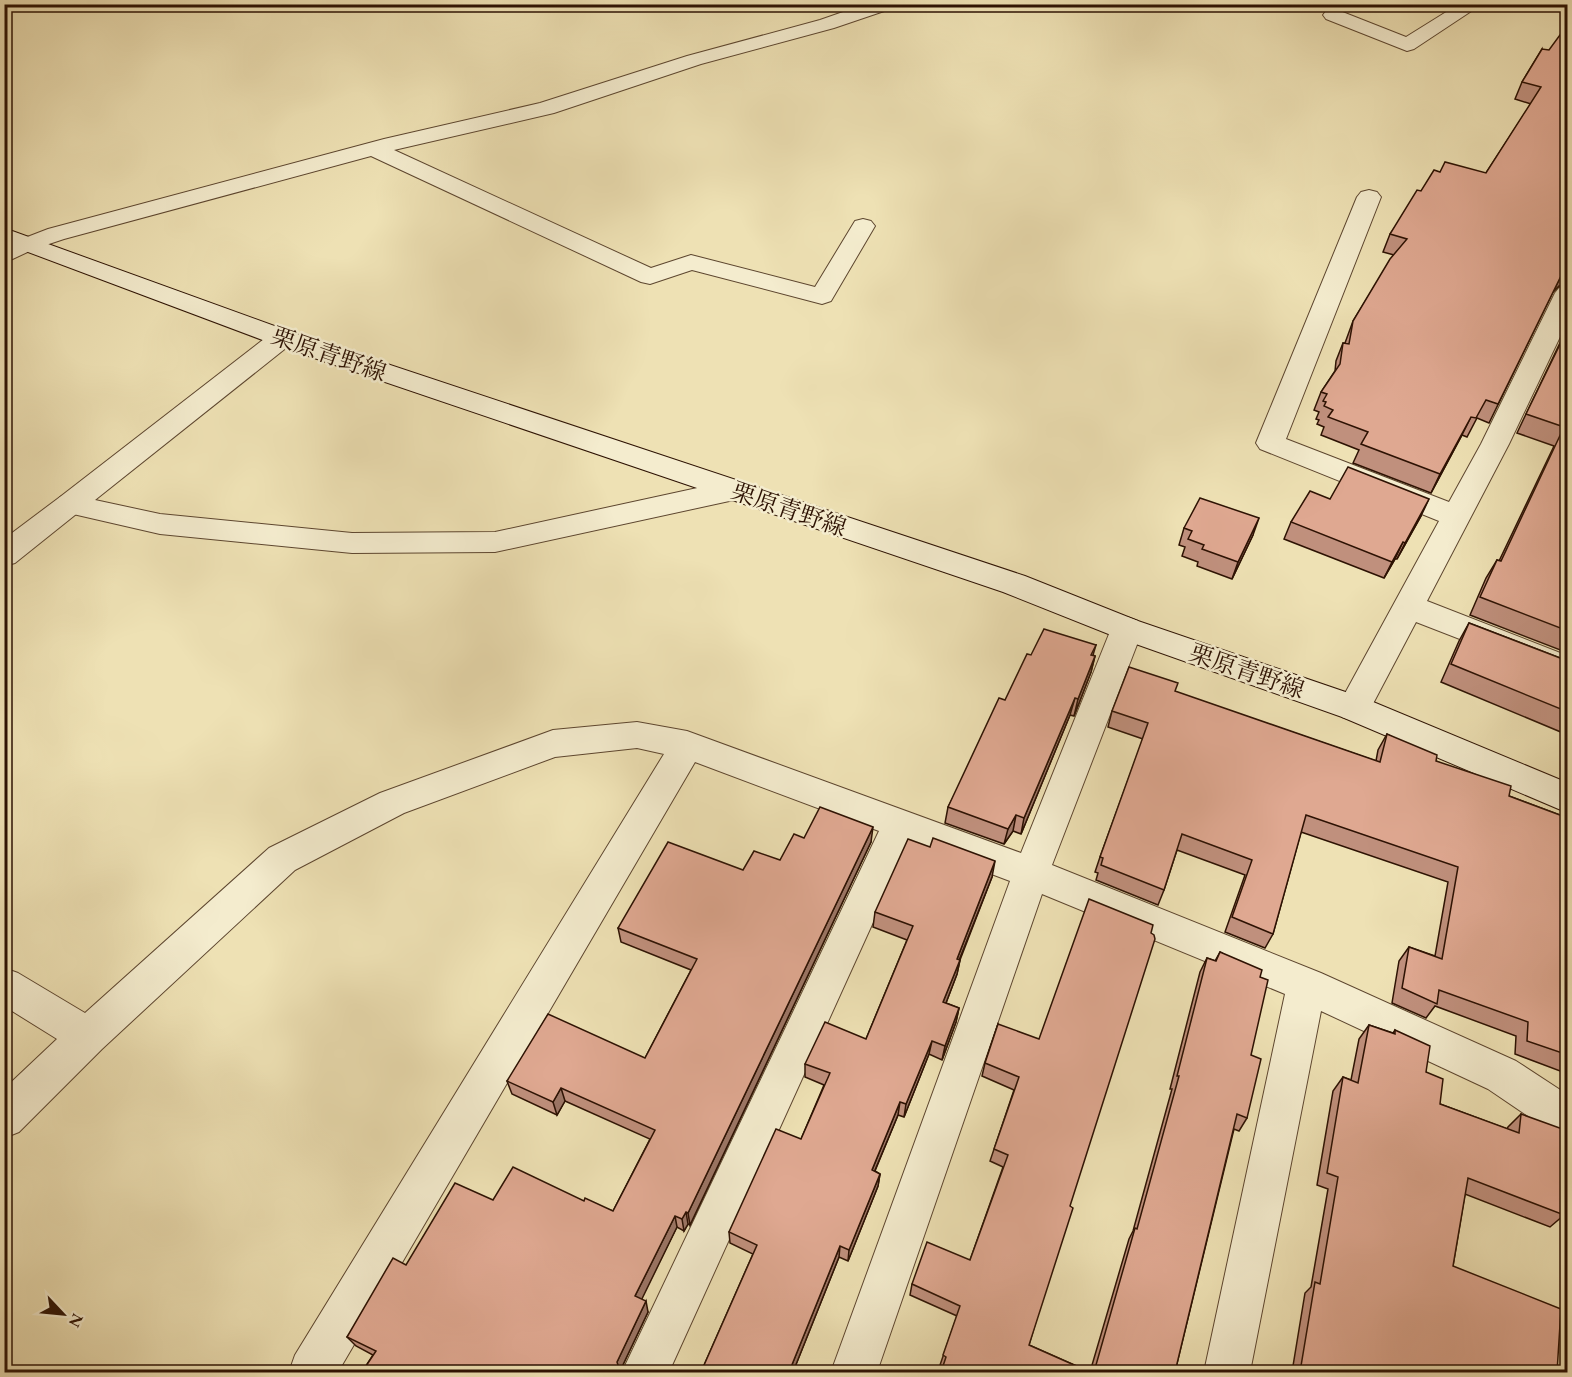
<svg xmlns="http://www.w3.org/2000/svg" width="1572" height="1377" viewBox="0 0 1572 1377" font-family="'EB Garamond','Noto Serif JP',serif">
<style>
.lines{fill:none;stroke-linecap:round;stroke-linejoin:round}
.minor-casing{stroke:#5d462f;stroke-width:2}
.tertiary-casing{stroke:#5d462f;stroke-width:2}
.secondary-casing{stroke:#2d1203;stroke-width:2}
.minor{fill:#f4ecce;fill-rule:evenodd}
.tertiary{fill:#f4ecce;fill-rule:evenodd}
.secondary{fill:#f4ecce;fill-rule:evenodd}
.wall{fill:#c0907d;stroke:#2d1203;stroke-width:1.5}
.shaded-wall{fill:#9c7666;stroke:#2d1203;stroke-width:1.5}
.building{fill:#dfa891;stroke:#2d1203;stroke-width:1.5}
.labels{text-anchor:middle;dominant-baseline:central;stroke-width:5;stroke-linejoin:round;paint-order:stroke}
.street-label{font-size:24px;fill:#2d1203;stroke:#f4ecce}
</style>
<rect width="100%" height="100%" fill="#eee1b4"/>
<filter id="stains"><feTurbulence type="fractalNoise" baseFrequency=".00333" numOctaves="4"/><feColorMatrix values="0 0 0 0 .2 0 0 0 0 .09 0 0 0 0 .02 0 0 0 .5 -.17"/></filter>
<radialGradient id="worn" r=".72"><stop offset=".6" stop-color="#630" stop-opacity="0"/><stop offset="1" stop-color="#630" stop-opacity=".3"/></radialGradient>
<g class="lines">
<g class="minor-casing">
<g id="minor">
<polygon points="4,4 17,4 15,8 4,12"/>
<polygon points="866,4 895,4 893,8 834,28 701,64 554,113 394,150 651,268 691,255 815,287 855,221 863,219 871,221 875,226 831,301 822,304 692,270 650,284 641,282 371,156 64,239 34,249 4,263 4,246 48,229 384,139 540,103 687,56 820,20"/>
<polygon points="1459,4 1482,4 1414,49 1407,51 1326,19 1323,15 1326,11 1340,11 1406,37"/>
<polygon points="1369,190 1377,192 1381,197 1286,439 1449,502 1481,444 1555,293 1559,288 1568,286 1568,320 1509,444 1427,601 1568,656 1568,681 1416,622 1366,717 1354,721 1342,717 1337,708 1439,521 1260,449 1256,443 1357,197 1361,192"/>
<polygon points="282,330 291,332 295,338 291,344 95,500 160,514 352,533 495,532 734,480 744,483 748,490 744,497 734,500 495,552 352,553 160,534 60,511 55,504 60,497 273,332"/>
<polygon points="1127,617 1138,621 1143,629 1052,865 1321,973 1516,1061 1568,1095 1568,1139 1553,1133 1488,1089 1321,1011 1250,1372 1204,1372 1285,994 1042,894 877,1372 831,1372 1010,881 909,843 669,1372 622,1372 879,831 695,762 338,1372 289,1372 295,1355 664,754 637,748 555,757 404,813 295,870 102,1049 19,1132 4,1138 4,1089 57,1039 4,1006 4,968 18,973 85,1013 269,848 380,793 553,730 637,722 687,731 1021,853 1111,629 1116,621"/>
</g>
</g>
<g class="tertiary-casing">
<polygon id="tertiary" points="70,494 80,497 85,504 80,511 15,563 4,566 4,539 60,497"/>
</g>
<g class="secondary-casing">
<polygon id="secondary" points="4,228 291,332 1025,576 1138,621 1366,699 1568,783 1568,813 1342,717 1116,637 1003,592 273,344 4,243"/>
</g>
<use href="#minor" class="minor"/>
<use href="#tertiary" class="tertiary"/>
<use href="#secondary" class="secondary"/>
</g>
<g class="wall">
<polygon points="1542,49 1559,286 1553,292 1489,423 1477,418 1467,437 1462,435 1431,493 1353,463 1359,450 1321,435 1324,427 1317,424 1319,420 1316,419 1319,412 1314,410 1321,392 1335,371 1336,361 1343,343 1345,343 1353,321 1394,255 1383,252 1390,234 1421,191 1440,172 1486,173 1531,104 1515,99 1522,82"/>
<polygon points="1568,326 1568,653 1470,615 1486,578 1497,560 1499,561 1554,446 1517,433"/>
<polygon points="1330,499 1421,516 1397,559 1395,559 1384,578 1284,539 1291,522"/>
<polygon points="1184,528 1253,535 1232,579 1197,566 1198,562 1182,556 1185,547 1179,545"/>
<polygon points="1469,623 1568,661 1568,735 1441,682 1459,641"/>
<polygon points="1096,645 1093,655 1095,656 1091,672 1074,716 1070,715 1021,834 1013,831 1004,844 945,823 948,807 1031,655"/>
<polygon points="1175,692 1376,761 1378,750 1387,734 1436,761 1509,796 1568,818 1568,1074 1515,1054 1516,1036 1435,1006 1426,1018 1392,1003 1399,961 1409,947 1435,956 1448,882 1301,832 1273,934 1265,948 1225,932 1245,875 1177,850 1164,890 1158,905 1096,880 1098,873 1095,872 1100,857 1143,739 1108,727 1112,711"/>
<polygon points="804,838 871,842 690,1225 688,1224 684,1231 677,1227 641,1299 648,1312 620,1371 621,1372 362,1372 373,1355 356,1346 347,1337 406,1265 493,1200 584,1201 613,1211 650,1139 565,1101 557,1115 512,1094 507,1081 645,1058 691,970 621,942 618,928 743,870 780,860"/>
<polygon points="992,877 960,960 957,974 946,1003 959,1008 956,1022 942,1060 929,1054 904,1117 898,1115 875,1171 880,1174 878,1186 848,1261 839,1257 793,1372 701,1372 753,1254 730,1243 729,1232 801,1139 824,1085 805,1077 805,1064 866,1039 907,940 873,927 875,912"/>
<polygon points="1220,952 1260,977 1251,1055 1247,1118 1239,1131 1234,1129 1175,1372 941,1372 943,1366 940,1365 957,1316 910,1295 912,1284 970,1260 1003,1167 990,1161 1014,1090 982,1076 985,1063 998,1024 1070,1206 1029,1345 1090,1372 1129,1239 1133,1231 1172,1089 1170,1089 1200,972 1207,958 1215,961"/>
<polygon points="1369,1025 1393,1033 1395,1030 1426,1072 1440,1104 1507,1129 1508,1127 1521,1114 1564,1215 1550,1227 1465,1194 1453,1266 1557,1372 1292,1372 1305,1293 1311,1287 1328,1189 1317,1185 1333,1091 1343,1077 1351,1080 1359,1039"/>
</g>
<g class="shaded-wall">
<polygon points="1568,268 1568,285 1559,286 1553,292 1562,274"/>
<polygon points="1471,417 1462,435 1431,493 1440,474"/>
<polygon points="1429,499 1421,516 1397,559 1405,543"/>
<polygon points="1259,518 1253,535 1232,579 1238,562"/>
<polygon points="1403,542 1395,559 1384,578 1392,562"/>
<polygon points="1095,656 1091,672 1074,716 1078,699"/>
<polygon points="1075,698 1070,715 1021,834 1024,818"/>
<polygon points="1016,815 1013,831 1004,844 1008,829"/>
<polygon points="873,827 871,842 690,1225 688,1213"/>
<polygon points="995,861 992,877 954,973 957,959"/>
<polygon points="960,960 957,974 941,1016 943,1002"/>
<polygon points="959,1008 956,1022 942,1060 945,1046"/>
<polygon points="932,1041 929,1054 904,1117 906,1104"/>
<polygon points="561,1088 565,1101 557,1115 553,1102"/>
<polygon points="900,1102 898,1115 870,1182 872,1170"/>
<polygon points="880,1174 878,1186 848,1261 849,1250"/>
<polygon points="686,1212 688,1224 684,1231 682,1219"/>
<polygon points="675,1216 677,1227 638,1307 635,1296"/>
<polygon points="840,1246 839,1257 793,1372 789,1372"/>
<polygon points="646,1301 648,1312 620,1371 621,1372 614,1372 617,1362"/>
</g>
<g class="building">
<polygon points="1568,24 1568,268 1562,274 1498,404 1486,400 1476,418 1471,417 1440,474 1361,444 1368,432 1328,417 1333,410 1324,406 1326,402 1323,401 1327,394 1321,392 1340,364 1343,343 1349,344 1353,321 1390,259 1407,239 1390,234 1417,190 1421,191 1434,170 1440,172 1445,162 1486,173 1541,87 1522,82 1542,49 1549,50"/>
<polygon points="1568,328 1568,631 1480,597 1497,560 1501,561 1564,427 1526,414"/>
<polygon points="1348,467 1429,499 1405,543 1403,542 1392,562 1291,522 1310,491 1330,499"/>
<polygon points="1200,498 1259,518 1238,562 1202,549 1204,545 1188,539 1192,531 1184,528"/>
<polygon points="1469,623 1568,661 1568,712 1451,664"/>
<polygon points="1044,629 1096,645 1091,655 1095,656 1078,699 1075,698 1024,818 1016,815 1008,829 948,807 999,698 1005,700 1027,654 1031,655"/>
<polygon points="1129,667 1178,683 1175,691 1380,762 1387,734 1437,755 1436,761 1511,786 1509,796 1568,818 1568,1055 1527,1041 1528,1022 1439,990 1437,1004 1402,988 1409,947 1442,959 1458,867 1306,815 1273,934 1232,917 1252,860 1182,834 1164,890 1101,865 1103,858 1100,857 1148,723 1112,711"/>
<polygon points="820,807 873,827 688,1213 686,1212 682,1219 675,1216 635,1296 646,1301 617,1362 618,1365 614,1372 362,1372 376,1351 347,1337 393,1258 406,1265 455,1183 493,1200 513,1167 584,1201 585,1198 613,1211 655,1130 561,1088 553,1102 507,1081 548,1014 645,1058 697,959 618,928 668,842 743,870 754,851 780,860 794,834 804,838"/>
<polygon points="933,838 995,861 957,959 960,960 943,1002 959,1008 945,1046 932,1041 906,1104 900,1102 872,1170 880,1174 849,1250 840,1246 789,1372 701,1372 757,1245 729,1232 776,1129 801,1139 830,1073 805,1064 825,1022 866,1039 913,926 875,912 908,839 930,847"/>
<polygon points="1089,899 1153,925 1151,933 1154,935 1155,939 1070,1206 1073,1208 1029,1345 1090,1372 941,1372 946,1357 943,1355 960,1306 912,1284 927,1242 970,1260 1008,1155 994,1149 1019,1077 985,1063 998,1024 1039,1039"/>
<polygon points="1220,952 1262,970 1260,977 1268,980 1251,1055 1261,1059 1247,1118 1237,1114 1175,1372 1159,1366 1158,1372 1094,1372 1135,1228 1137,1229 1179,1076 1177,1076 1207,958 1216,961"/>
<polygon points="1369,1025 1395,1034 1395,1030 1430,1046 1426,1072 1443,1079 1440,1104 1519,1133 1521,1114 1568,1131 1568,1167 1564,1215 1468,1178 1453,1266 1561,1309 1557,1372 1300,1372 1315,1282 1320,1284 1338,1177 1327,1173 1343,1077 1358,1083"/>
</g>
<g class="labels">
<g class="street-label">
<text transform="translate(329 354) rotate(19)">栗原青野線</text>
<text transform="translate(789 509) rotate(19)">栗原青野線</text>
<text transform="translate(1247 671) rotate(19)">栗原青野線</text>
</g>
</g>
<rect width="1572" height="1377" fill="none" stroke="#eee1b4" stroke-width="24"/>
<rect x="6" y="6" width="1560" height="1365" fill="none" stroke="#2d1203" stroke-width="3"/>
<rect x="12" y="12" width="1548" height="1353" fill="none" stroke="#2d1203" stroke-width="1.5"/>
<g transform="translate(63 1314) rotate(116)" stroke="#f4ecce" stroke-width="4.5" paint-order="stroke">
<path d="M0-4.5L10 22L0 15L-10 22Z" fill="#2d1203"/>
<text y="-9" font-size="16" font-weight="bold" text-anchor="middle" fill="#2d1203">N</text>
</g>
<rect width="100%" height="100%" filter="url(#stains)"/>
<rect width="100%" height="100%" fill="url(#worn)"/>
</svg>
